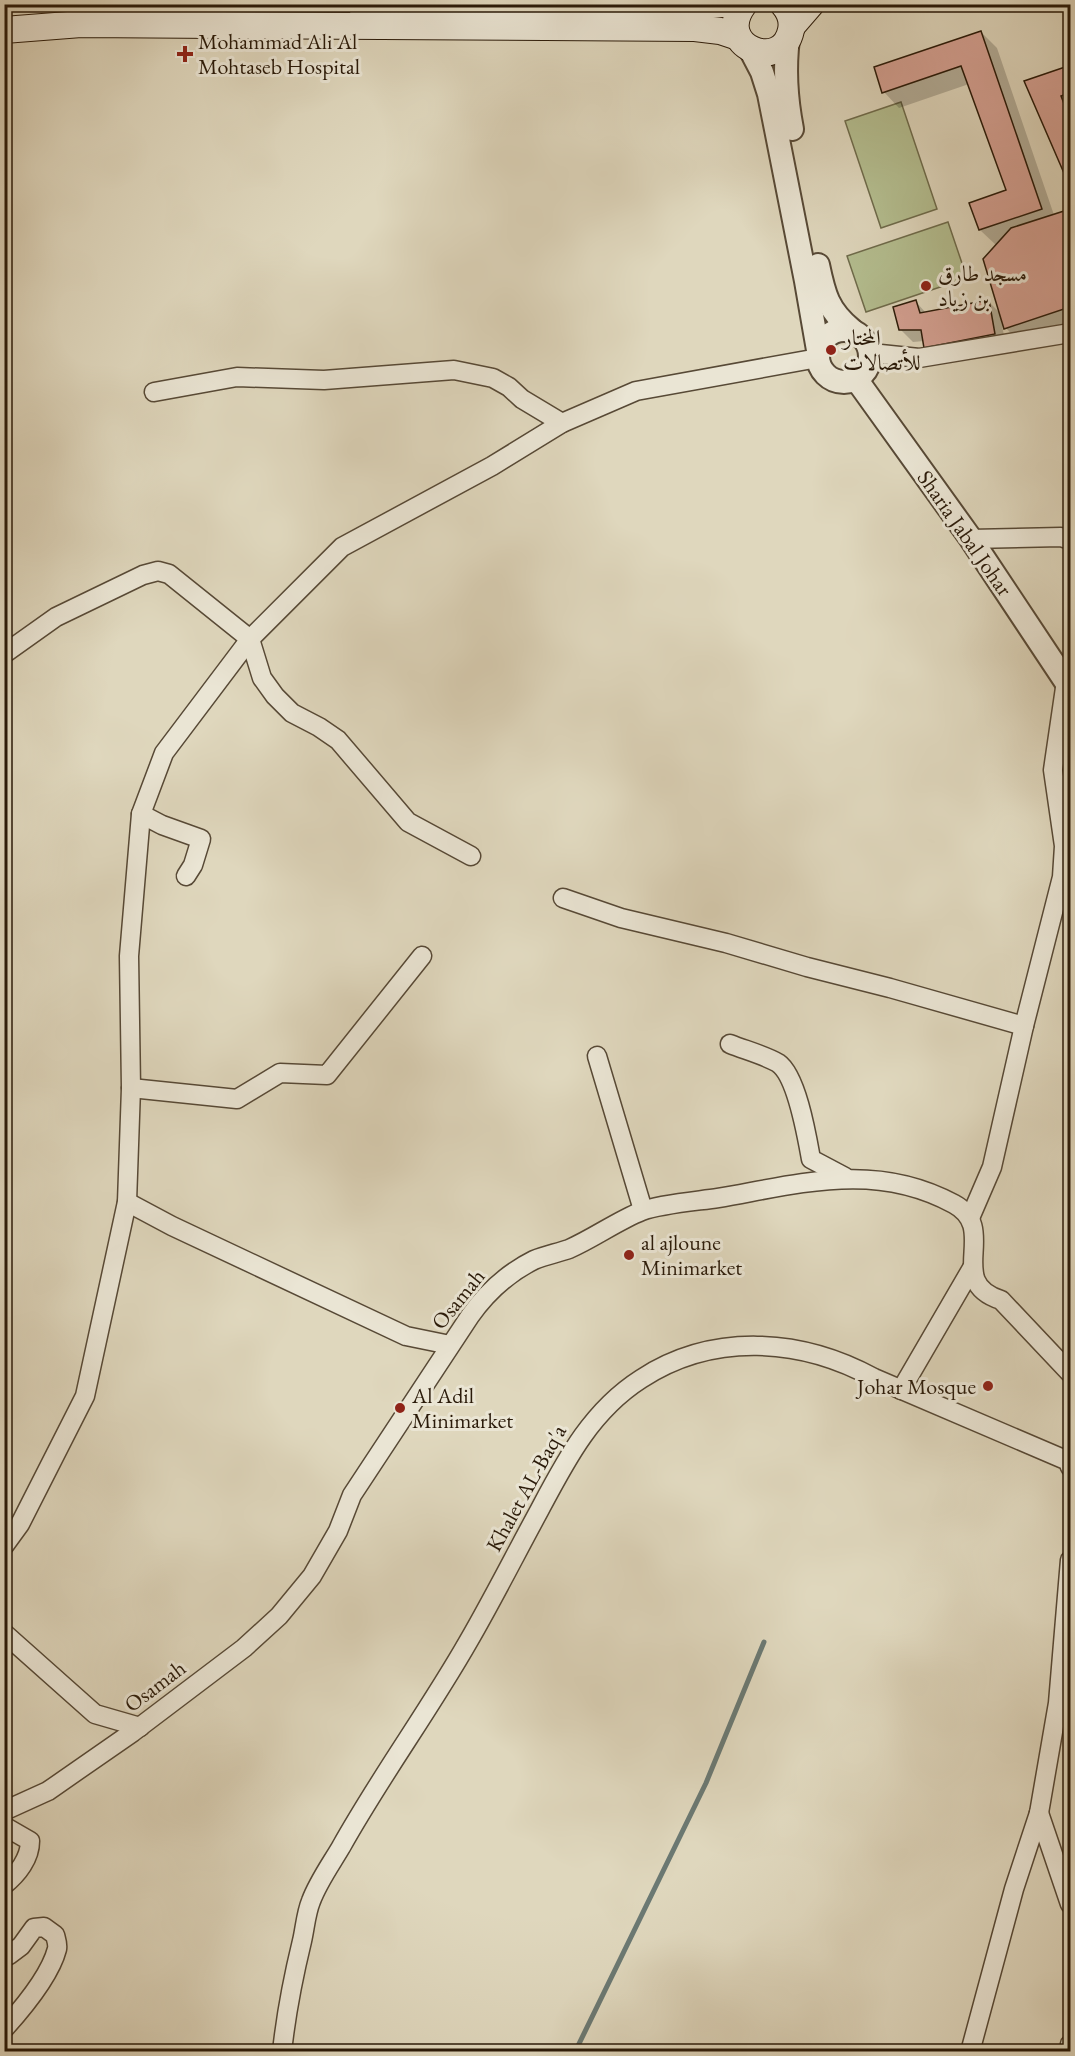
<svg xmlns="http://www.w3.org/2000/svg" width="1075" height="2056" viewBox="0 0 1075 2056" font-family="'EB Garamond',Amiri,serif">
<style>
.green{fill:#b4be90;stroke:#6f6c4c;stroke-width:1.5}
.shadow{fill:#0003}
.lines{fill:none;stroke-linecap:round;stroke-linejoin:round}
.stream{stroke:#6b7973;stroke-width:5}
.building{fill:#d5a193;stroke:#2a1a09;stroke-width:1.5}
.minor-casing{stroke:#574936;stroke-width:21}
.tertiary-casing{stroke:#574936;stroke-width:26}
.secondary-casing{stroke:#2a1a09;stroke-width:28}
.minor{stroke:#eae5d4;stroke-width:18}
.tertiary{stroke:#eae5d4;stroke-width:22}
.secondary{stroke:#eae5d4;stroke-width:26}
.poi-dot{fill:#8f2418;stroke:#eae5d4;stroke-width:2}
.labels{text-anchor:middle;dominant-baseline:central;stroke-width:6;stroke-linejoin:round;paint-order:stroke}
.poi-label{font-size:22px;fill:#2a1a09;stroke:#eae5d4;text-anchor:start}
.street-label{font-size:22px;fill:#2a1a09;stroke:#eae5d4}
</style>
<rect width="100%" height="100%" fill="#dfd7bd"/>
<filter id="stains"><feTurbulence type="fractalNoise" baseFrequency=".00333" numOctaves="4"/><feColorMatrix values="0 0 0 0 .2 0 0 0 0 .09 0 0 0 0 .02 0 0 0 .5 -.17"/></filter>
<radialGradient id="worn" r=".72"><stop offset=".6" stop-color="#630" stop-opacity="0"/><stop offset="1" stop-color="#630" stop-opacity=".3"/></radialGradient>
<g class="green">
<polygon points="901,102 937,209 881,228 845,121"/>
<polygon points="948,222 967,278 866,312 847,256"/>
</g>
<g class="shadow">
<polygon points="981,32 997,48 1054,215 1063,212 1070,219 1070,327 1021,344 1006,328 1003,320 1001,320 1006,346 938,359 926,347 924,341 913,342 901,330 916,302 927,314 988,301 1002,315 997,246 980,230 1008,191 969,84 899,108 884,92 876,68"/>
<polygon points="1068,68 1070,71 1070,184 1026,82"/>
</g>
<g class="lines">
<polyline class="stream" points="575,2052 706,1783 764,1642"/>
</g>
<g class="building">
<polygon points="981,31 1042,209 979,230 969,203 1006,190 961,66 882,93 874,67"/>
<polygon points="1068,66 1070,74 1070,93 1061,96 1070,119 1070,187 1024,81"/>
<polygon points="1064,211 1070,230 1070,307 1004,329 983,259 1011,228"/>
<polygon points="916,300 920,313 989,300 995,334 924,348 921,330 899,330 893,307"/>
</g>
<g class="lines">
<g class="minor-casing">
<g id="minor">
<polyline points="871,353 919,358 1070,333"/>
<polyline points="154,392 237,377 324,380 454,370 493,378 509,387 522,399 562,423"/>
<polyline points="971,539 1061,537 1070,540"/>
<polyline points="4,654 56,617 143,575 158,571 169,574 250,639 262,678 275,696 292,713 319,727 338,740 408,822 471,856"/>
<polyline points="141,814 162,825 201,839 193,865 186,876"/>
<polyline points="563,898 621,918 726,943 807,967 890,988 1024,1026"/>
<path d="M 730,1044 C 745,1050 764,1055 778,1063 C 797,1076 807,1137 811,1159 L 845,1177"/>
<polyline points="597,1056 643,1210"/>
<polyline points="131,1088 237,1099 280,1073 327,1075 422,956"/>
<polyline points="127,1202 172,1226 406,1336 450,1345"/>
<polyline points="970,1218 992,1167 1024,1026 1062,877 1064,846 1053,770 1066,681"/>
<polyline points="901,1390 972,1268"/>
<polyline points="4,1546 20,1524 85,1396 127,1202 131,1088 129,956 141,814 164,753 250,639 342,547 492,466 562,423 636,391 818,358"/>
<polyline points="4,1633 95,1714 140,1727"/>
<path d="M 4,1811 L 48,1791 L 133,1732 L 244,1648 L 279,1616 L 312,1576 L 338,1531 L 352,1495 L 470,1316 C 487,1292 508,1273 534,1260 C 546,1255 558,1253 569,1249 C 594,1238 617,1221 642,1211 C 660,1204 698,1201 718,1198 C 800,1184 875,1161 954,1204 C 1000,1229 944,1282 1001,1300 L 1070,1373"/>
<polyline points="1039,1813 1070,1904"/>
<path d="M 4,1826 L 30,1841 C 30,1858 18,1874 4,1885"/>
<path d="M 4,1952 L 9,1955 L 21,1946 L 34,1928 L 44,1927 L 55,1935 C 56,1939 58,1944 57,1949 C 50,1976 23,2008 4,2029"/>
<path d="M 282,2052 C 286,2014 293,1978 302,1941 C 305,1928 306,1913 311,1901 C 318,1882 331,1864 341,1847 C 380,1777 428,1712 468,1642 C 493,1599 515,1555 539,1511 C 566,1460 591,1411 641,1379 C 713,1332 801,1338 874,1378 L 1068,1461 L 1070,1467"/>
<polyline points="970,2052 1014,1889 1039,1813 1058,1703 1070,1560"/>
<polyline points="1069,2052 1070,2044"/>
</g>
</g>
<g class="tertiary-casing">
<g id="tertiary">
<path d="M 788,39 C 784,70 786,98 792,129"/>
<polyline points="750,49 762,72 769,94 806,281 818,350"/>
<path d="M 818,265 C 824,294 828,311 852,330"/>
<circle cx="844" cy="356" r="26"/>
<polyline points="856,379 971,539 1070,688"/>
</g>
</g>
<g class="secondary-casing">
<g id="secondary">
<path d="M 744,4 C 712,46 782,74 791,30 C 793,21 790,12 783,4"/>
<polyline points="363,10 598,9 723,4"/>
<polyline points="792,26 811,4"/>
<polyline points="4,30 81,24 695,28 720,31 738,37"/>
</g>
</g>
<use href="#minor" class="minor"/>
<use href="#tertiary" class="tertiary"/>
<use href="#secondary" class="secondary"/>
</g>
<g class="poi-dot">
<path d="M182 45h6v6h6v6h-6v6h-6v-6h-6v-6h6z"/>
<circle cx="926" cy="286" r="6"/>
<circle cx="831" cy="350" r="6"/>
<circle cx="629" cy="1255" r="6"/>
<circle cx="988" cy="1386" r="6"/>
<circle cx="400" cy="1408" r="6"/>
</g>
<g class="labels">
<g class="poi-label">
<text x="198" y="41">Mohammad Ali Al<tspan x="198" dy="25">Mohtaseb Hospital</tspan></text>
<text x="938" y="273">مسجد طارق<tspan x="938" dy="25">بن زياد</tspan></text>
<text x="843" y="337">المختار<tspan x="843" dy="25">للأتصالات</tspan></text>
<text x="641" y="1242">al ajloune<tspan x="641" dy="25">Minimarket</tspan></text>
<text x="976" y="1386" text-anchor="end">Johar Mosque</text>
<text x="412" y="1395">Al Adil<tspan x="412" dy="25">Minimarket</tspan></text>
</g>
<g class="street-label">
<text transform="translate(965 533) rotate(55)">Sharia Jabal Johar</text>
<text transform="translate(458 1299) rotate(-51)">Osamah</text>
<text transform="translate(526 1488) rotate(-61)">Khalet AL-Baq'a</text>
<text transform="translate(155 1686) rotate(-37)">Osamah</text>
</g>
</g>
<rect width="1075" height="2056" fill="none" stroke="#dfd7bd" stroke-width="24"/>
<rect x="6" y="6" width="1063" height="2044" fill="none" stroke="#2a1a09" stroke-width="3"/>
<rect x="12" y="12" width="1051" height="2032" fill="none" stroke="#2a1a09" stroke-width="1.5"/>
<rect width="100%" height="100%" filter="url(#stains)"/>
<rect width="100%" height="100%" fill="url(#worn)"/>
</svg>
